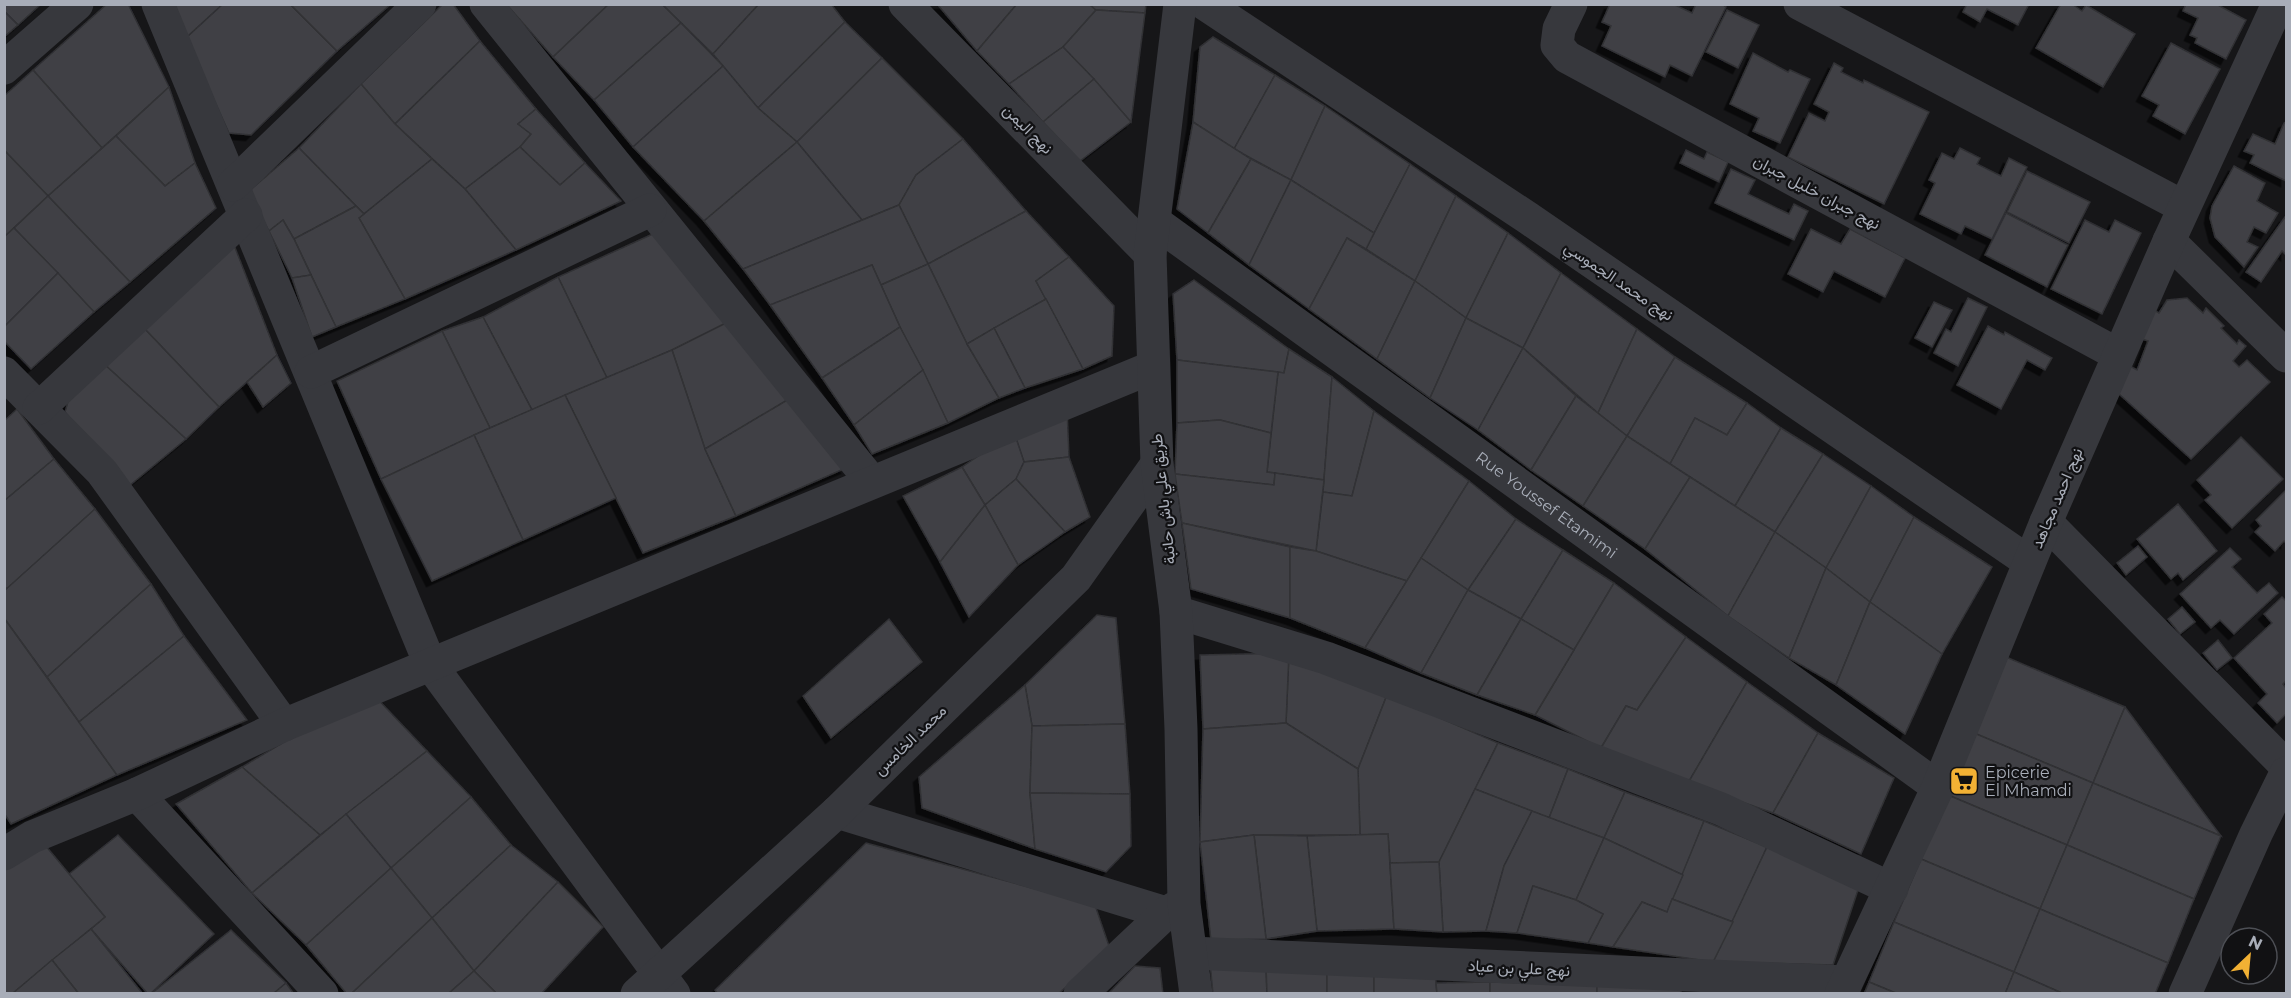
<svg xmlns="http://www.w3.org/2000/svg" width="2291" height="998" viewBox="0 0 2291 998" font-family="Montserrat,Vazirmatn,sans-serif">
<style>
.building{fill:#404145;stroke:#303034;stroke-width:1.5;filter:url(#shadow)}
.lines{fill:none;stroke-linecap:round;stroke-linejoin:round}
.minor{stroke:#37383d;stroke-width:33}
.tertiary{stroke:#37383d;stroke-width:33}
.labels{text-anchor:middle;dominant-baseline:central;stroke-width:4.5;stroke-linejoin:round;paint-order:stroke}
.street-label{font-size:16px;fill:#a8adb8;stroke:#111113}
.poi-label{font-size:16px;fill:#a8adb8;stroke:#111113;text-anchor:start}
</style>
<defs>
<filter id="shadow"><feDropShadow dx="-5.5" dy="5.5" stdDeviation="0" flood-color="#0009"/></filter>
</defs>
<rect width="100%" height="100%" fill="#161618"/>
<g class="building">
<polygon points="4,4 41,4 18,25 4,11"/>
<polygon points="107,4 128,4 169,87 102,148 33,70"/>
<polygon points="173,4 223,4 186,38"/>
<polygon points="223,4 290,4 337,51 251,135 229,133 186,38"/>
<polygon points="290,4 391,4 337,51"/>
<polygon points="443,4 453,4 480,41 395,124 361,84"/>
<polygon points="506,4 609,4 553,57"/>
<polygon points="609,4 662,4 681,23 594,100 553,57"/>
<polygon points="662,4 759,4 713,54"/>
<polygon points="759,4 831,4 845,22 758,108 713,54"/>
<polygon points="937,4 1017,4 977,51"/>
<polygon points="1017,4 1089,4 1096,10 1063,47 1009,84 977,51"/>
<polygon points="1089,4 1146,4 1145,13 1096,10"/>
<polygon points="1610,4 1673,4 1692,13 1696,4 1722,4 1726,7 1692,76 1670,65 1665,77 1602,46 1611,26 1602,22"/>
<polygon points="1967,4 2029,4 2018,25 1987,9 1980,22 1963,12"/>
<polygon points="2061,4 2072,4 2082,11 2086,5 2135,34 2103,87 2036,48"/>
<polygon points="2186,4 2216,4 2246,20 2226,59 2195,43 2197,38 2190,35 2198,18 2183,11"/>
<polygon points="1096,10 1145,13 1131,122 1063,47"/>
<polygon points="1727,10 1759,25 1738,68 1706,52"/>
<polygon points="4,11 18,25 4,37"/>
<polygon points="845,22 882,58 797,142 758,108"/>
<polygon points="681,23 723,66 633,147 594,100"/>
<polygon points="1213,37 1275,75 1234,149 1193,122 1200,47"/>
<polygon points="480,41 536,109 518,124 531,134 520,147 465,189 395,124"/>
<polygon points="2171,43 2220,69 2185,134 2153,116 2159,105 2142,96"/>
<polygon points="1063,47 1094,79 1043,122 1009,84"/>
<polygon points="1753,53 1788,72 1790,70 1810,79 1780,143 1753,131 1759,118 1730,104"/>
<polygon points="882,58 963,139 916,175 899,205 862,220 797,142"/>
<polygon points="1834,63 1843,68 1841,72 1863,83 1864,80 1929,112 1884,204 1788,157 1809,113 1825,121 1829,112 1814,104"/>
<polygon points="723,66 758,108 797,142 704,221 633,147"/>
<polygon points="33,70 102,148 48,196 4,150 4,96"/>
<polygon points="1275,75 1325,106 1291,180 1234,149"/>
<polygon points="1094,79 1131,122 1080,161 1043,122"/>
<polygon points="361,84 395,124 432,159 364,214 299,148"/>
<polygon points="169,87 195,163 165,186 116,136"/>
<polygon points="1325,106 1410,164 1374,233 1291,180"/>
<polygon points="536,109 585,163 560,185 520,147 531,134 518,124"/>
<polygon points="1193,122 1251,159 1208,233 1177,209"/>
<polygon points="2286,122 2286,181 2250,163 2254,155 2244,151 2253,134 2275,144 2284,123"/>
<polygon points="116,136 165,186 195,163 216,208 130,282 48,196"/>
<polygon points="963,139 1026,211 928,264 899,205 916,175"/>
<polygon points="797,142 862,220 743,269 704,221"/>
<polygon points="520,147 560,185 585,163 621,201 516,250 465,189"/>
<polygon points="299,148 356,206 294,239 283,220 269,231 248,192"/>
<polygon points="1960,148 1980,158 1977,164 2001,176 2009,158 2027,167 1992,239 1965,226 1961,234 1920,214 1935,183 1929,180 1942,153 1954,159"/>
<polygon points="4,150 48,196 4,237"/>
<polygon points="1686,150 1704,159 1707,152 1728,162 1719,182 1680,163"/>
<polygon points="432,159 465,189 516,250 405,299 359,218"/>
<polygon points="1251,159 1291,180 1249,265 1208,233"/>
<polygon points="1410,164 1456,196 1415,281 1366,249"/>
<polygon points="2234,166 2265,183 2257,201 2278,213 2266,233 2254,227 2247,242 2258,247 2244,267 2215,237 2210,218 2212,206"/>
<polygon points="1731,169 1755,180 1748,194 1789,214 1794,204 1808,211 1794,240 1715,203"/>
<polygon points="2027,171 2090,202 2069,243 2007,212"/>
<polygon points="1291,180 1374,233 1366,249 1347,238 1309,309 1249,265"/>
<polygon points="48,196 130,282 94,312 14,228"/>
<polygon points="1456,196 1508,233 1466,318 1415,281"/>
<polygon points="899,205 928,264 881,285 872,265 770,305 743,269"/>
<polygon points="356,206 364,214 359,218 405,299 336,327 294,239"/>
<polygon points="1026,211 1069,257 1036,281 1046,299 967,344 928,264"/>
<polygon points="2006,213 2068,245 2047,287 1985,255"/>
<polygon points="2285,217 2286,218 2286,255 2282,251 2261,282 2246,272"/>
<polygon points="283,220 294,239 311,275 292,278 269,231"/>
<polygon points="2085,220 2109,232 2115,220 2141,233 2102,314 2051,289"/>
<polygon points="14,228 58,273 4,327 4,237"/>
<polygon points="1811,229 1841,244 1850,229 1905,258 1885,297 1834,271 1823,292 1788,274"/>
<polygon points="655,233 734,319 672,350 607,378 558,277"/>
<polygon points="1508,233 1561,273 1523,348 1466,318"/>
<polygon points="1347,238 1415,281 1377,359 1309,309"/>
<polygon points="234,245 277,355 219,407 142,326"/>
<polygon points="1069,257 1114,306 1112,356 1083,369 1036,281"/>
<polygon points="928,264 967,344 999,398 948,423 900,327 881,285"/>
<polygon points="872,265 900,327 822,378 770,305"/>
<polygon points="58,273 94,312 31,369 4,341 4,327"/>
<polygon points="1561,273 1637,329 1598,413 1523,348"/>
<polygon points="311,275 336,327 312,337 292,278"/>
<polygon points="558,277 607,378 532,410 483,317"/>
<polygon points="1194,280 1289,349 1284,373 1177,360 1173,294"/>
<polygon points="1415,281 1466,318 1430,398 1377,359"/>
<polygon points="1968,298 1987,307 1958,366 1934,353 1946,329 1951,332"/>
<polygon points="2187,298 2203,313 2206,308 2224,326 2221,328 2237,344 2239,340 2246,346 2233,361 2239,367 2247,360 2270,382 2191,459 2118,393 2130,366 2137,370 2148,341 2142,339 2154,310 2159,313 2167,300"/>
<polygon points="1046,299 1083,369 1025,388 994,328"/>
<polygon points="1934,302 1952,310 1932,347 1915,338"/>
<polygon points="483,317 532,410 490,428 442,331"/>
<polygon points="1466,318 1523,348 1478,430 1430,398"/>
<polygon points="734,319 789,399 705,449 672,350"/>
<polygon points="142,326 219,407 186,439 103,363"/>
<polygon points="1988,326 2004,335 2005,332 2052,358 2045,370 2027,360 2001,409 1957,385"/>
<polygon points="900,327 923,370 854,425 822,378"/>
<polygon points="994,328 1025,388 999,398 967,344"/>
<polygon points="1637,329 1675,357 1627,436 1598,413"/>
<polygon points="442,331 490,428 381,479 337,381"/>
<polygon points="1523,348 1576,396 1531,470 1478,430"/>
<polygon points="1289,349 1332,377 1324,480 1267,472 1278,372 1284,373"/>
<polygon points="672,350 705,449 736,516 643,553 565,395"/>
<polygon points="277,355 291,383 263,407 247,382"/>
<polygon points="1675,357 1747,403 1727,435 1695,418 1670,464 1627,436"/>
<polygon points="1177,360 1278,372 1271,433 1220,420 1177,423"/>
<polygon points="103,363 186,439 129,486 65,412 70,395"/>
<polygon points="923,370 948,423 872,454 854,425"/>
<polygon points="1332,377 1374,411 1352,496 1323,492"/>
<polygon points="565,395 616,498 523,540 474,435"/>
<polygon points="1576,396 1627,436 1583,506 1531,470"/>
<polygon points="789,399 846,468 736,516 705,449"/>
<polygon points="1747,403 1781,428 1735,506 1670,464 1695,418 1727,435"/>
<polygon points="1067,408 1069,457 1024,462 1014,432"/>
<polygon points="17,409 54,459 4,501 4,421"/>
<polygon points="1374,411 1469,481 1407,581 1316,551 1323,492 1352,496"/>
<polygon points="1220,420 1271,433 1267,472 1275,473 1274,485 1175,474 1177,423"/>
<polygon points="1781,428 1823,454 1775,532 1735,506"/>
<polygon points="1014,432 1024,462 1016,479 985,505 962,467"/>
<polygon points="474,435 523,540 432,581 381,479"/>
<polygon points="1627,436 1690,477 1645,549 1583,506"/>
<polygon points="2241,437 2283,479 2232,528 2205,500 2211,495 2197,480"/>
<polygon points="1823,454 1871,486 1826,568 1775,532"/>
<polygon points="1069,457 1090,517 1065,532 1016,479 1024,462"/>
<polygon points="54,459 95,509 7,589 4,586 4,501"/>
<polygon points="962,467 985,505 940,562 903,496"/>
<polygon points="1275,473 1324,480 1316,551 1182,523 1175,474 1274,485"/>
<polygon points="1690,477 1775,532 1728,616 1645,549"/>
<polygon points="1016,479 1065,532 1018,565 985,505"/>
<polygon points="1469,481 1516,519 1468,590 1421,558"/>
<polygon points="1871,486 1914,517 1870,602 1826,568"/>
<polygon points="2286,490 2286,543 2284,541 2275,551 2255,532 2261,526 2256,520"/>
<polygon points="2178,504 2217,551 2183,580 2178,573 2171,579 2137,539"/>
<polygon points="985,505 1018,565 969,617 940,562"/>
<polygon points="95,509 151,584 47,677 4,618 4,591"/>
<polygon points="1914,517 1992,567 1942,654 1870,602"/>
<polygon points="1516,519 1563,550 1521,619 1468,590"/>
<polygon points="1182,523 1290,547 1290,618 1191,589"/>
<polygon points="1775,532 1826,568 1789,658 1728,616"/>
<polygon points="2138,546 2147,557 2126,575 2117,563"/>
<polygon points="1290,547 1316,551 1407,581 1365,648 1290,618"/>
<polygon points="2230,548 2241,559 2232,567 2257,593 2269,583 2278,593 2234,634 2220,620 2211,628 2180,594"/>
<polygon points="1563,550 1614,583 1574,650 1521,619"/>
<polygon points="1421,558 1468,590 1421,673 1365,648"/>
<polygon points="1826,568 1870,602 1836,685 1789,658"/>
<polygon points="1614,583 1686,637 1637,710 1626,706 1601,748 1535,715"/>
<polygon points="151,584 184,636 79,722 47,677"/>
<polygon points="1468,590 1521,619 1477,695 1421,673"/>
<polygon points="2282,597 2286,601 2286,681 2283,684 2286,688 2286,714 2277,723 2258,703 2267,694 2234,658 2272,623 2264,614"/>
<polygon points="1870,602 1942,654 1905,734 1836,685"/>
<polygon points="2182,607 2195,622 2180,634 2168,619"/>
<polygon points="1097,615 1116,618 1125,724 1032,726 1025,685"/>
<polygon points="4,618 117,775 11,824 4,813"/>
<polygon points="889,619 922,662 831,738 803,696"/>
<polygon points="1521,619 1574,650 1535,715 1477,695"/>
<polygon points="184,636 247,720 117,775 79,722"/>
<polygon points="1686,637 1747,682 1688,783 1601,748 1626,706 1637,710"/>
<polygon points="2218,640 2232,658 2217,670 2203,653"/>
<polygon points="1289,653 1387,695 1358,769 1286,723"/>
<polygon points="1289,653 1286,723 1203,729 1200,655"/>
<polygon points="2006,657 2125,707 2093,783 1974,733"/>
<polygon points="1747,682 1818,733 1773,813 1688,783"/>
<polygon points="1025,685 1032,726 1030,793 1035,849 922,808 919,777"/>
<polygon points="370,691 427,751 320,835 242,767"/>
<polygon points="1387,695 1498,743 1439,862 1390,863 1388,834 1360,835 1358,769"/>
<polygon points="2125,707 2221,836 2093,783"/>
<polygon points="1286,723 1358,769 1360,835 1254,835 1200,842 1203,729"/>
<polygon points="1125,724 1130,794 1030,793 1032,726"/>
<polygon points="1818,733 1894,778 1861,854 1773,813"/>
<polygon points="1974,733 2093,783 2067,845 1948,795"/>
<polygon points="1498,743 1568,769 1549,818 1475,789"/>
<polygon points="427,751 471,797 391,868 346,814"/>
<polygon points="242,767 320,835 252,893 176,804"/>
<polygon points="1568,769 1625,792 1604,838 1549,818"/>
<polygon points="2093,783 2221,836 2194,899 2067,845"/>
<polygon points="1475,789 1532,811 1504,866 1486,931 1443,932 1439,862"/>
<polygon points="1625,792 1704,821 1683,875 1604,838"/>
<polygon points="1030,793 1130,794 1131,846 1106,872 1035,849"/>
<polygon points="1948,795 2067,845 2040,909 1921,859"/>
<polygon points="471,797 511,845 432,918 391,868"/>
<polygon points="1532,811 1604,838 1576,900 1533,886 1517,933 1486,931 1504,866"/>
<polygon points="346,814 391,868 306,945 252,893"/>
<polygon points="1704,821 1767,847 1733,922 1672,899"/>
<polygon points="1388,834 1394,929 1317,931 1307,836"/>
<polygon points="118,835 214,934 150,994 148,994 91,929 105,917 69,874"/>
<polygon points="1254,835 1307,836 1317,931 1266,939"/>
<polygon points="1254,835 1266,939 1211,940 1200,842"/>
<polygon points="1604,838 1683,875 1667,912 1642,902 1613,947 1588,943 1603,914 1576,900"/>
<polygon points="40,839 105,917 12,994 4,994 4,868"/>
<polygon points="866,843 1095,905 1110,949 1058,994 718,994 715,990"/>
<polygon points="511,845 558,882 474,971 432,918"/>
<polygon points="2067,845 2194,899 2168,963 2040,909"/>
<polygon points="1767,847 1860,884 1833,965 1713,962"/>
<polygon points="1921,859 2040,909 2014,972 1894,922"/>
<polygon points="1439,862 1443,932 1394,929 1390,863"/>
<polygon points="391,868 432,918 351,994 347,994 306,945"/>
<polygon points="558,882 603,927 541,994 497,994 474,971"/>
<polygon points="1533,886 1576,900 1603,914 1588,943 1517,933"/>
<polygon points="1672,899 1733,922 1713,962 1613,947 1642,902 1667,912"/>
<polygon points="2040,909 2168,963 2155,994 2064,994 2014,972"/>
<polygon points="432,918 474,971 448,994 351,994"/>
<polygon points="1894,922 2014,972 2005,994 1898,994 1869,982"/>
<polygon points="91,929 143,994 79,994 52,960"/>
<polygon points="231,930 286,983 273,994 151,994"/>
<polygon points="52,960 79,994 12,994"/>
<polygon points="1210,963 1266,966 1267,994 1213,994"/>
<polygon points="1135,966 1160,968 1163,994 1108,994"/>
<polygon points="1266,966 1327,969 1327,994 1267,994"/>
<polygon points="1327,969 1374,973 1374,994 1327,994"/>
<polygon points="474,971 497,994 448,994"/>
<polygon points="1435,971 1437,994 1374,994 1374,973"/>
<polygon points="2014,972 2064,994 2005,994"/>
<polygon points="1490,982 1490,994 1437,994 1436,983"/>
<polygon points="1490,982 1597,985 1597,994 1490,994"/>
<polygon points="1869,982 1898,994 1864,994"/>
<polygon points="286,983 294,994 273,994"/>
<polygon points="1681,984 1681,994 1597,994 1597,985"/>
</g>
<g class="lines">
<g class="minor">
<polyline points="158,4 430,664 674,994"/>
<polyline points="486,4 872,482"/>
<polyline points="905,4 1150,254"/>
<polyline points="1205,4 1528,218 2029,562"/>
<polyline points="1571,4 1559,29 1557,45 1567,57 2119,355"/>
<polyline points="1800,4 2184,207"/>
<polyline points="4,68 77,4"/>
<polyline points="233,185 420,4"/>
<path id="s1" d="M 1155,222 L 1938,787"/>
<polyline points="2169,241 2286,356"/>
<polyline points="311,372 650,210"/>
<polyline points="4,373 102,472 284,725"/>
<polyline points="39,408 246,215"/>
<polyline points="2046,522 2286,766"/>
<polyline points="1176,612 1326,658 1721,809 1892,889"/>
<polyline points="137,794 322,994"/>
<polyline points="837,812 1166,913"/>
<polyline points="4,854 32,837 137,794 284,725 1153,367"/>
<polyline points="1191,953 1846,982"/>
<polyline points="637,994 837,812 1076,578 1157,464"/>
<polyline points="1080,994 1166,913 1182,904"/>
<polyline points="1841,994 1938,787 2046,522 2169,241 2278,4"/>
<polyline points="2185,994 2256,834 2286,773"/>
</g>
<polyline class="tertiary" points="1180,4 1150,254 1157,464 1176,612 1181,729 1184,904 1196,994"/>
</g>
<defs>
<g id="supermarket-square" transform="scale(1.5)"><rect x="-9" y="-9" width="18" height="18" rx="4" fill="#f2b134" stroke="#111113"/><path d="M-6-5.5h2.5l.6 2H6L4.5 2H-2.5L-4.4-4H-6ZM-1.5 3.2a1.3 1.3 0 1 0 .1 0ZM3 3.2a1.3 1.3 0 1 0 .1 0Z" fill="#111"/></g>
</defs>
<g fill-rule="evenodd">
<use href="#supermarket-square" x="1964" y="781"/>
</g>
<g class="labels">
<g class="street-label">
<text transform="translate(1028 129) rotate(45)">نهج اليمن</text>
<text transform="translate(1817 192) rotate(28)">نهج جبران خليل جبران</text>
<text transform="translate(1619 281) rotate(34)">نهج محمد الجموسي</text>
<text transform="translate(2057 498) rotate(-67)">نهج احمد مجاهد</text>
<text transform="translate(1163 499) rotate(-96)">طريق علي باش حانبة</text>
<text stroke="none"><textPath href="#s1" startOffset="483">Rue Youssef Etamimi</textPath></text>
<text transform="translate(910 740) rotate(-44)">محمد الخامس</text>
<text transform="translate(1519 968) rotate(3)">نهج علي بن عياد</text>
</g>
<g class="poi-label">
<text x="1985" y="772">Epicerie<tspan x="1985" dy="18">El Mhamdi</tspan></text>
</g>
</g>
<rect width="2291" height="998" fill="none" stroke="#a8adb8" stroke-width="12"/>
<g transform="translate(2249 956) rotate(26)"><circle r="28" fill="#111113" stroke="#4d4f55" stroke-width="1.5"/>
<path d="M0-4.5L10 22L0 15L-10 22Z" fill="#f2b134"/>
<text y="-9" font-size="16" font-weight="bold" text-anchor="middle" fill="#a8adb8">N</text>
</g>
</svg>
